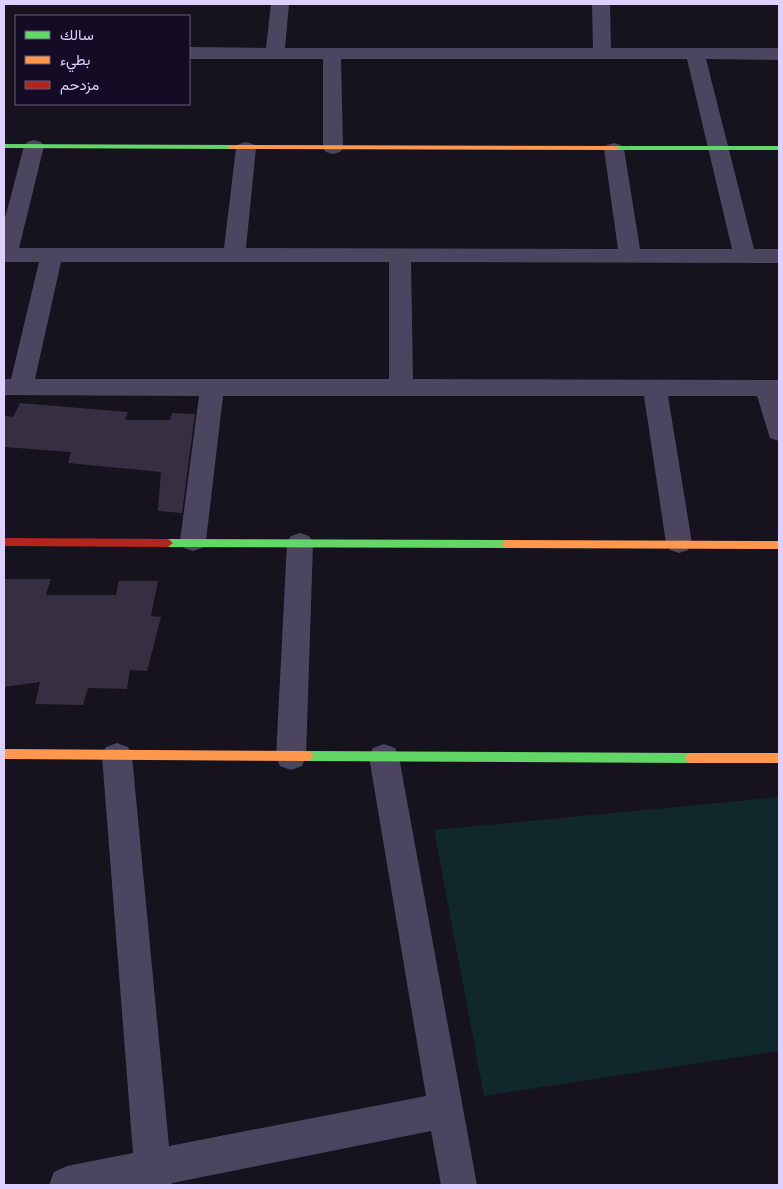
<svg xmlns="http://www.w3.org/2000/svg" width="783" height="1189" viewBox="0 0 783 1189" font-family="Manrope,Vazirmatn,sans-serif">
<style>
.green{fill:#10272c}
.building{fill:#362f41}
.lines{fill:none;stroke-linecap:round;stroke-linejoin:round}
.street{fill:#4c4560;fill-rule:evenodd}
.fast{fill:#63d668;fill-rule:evenodd}
.slow{fill:#ff974d;fill-rule:evenodd}
.jam{fill:#b3261e;fill-rule:evenodd}
</style>
<rect width="100%" height="100%" fill="#16121e"/>
<polygon class="green" points="779,797 779,1051 484,1096 434,830"/>
<g class="building">
<polygon points="20,403 128,412 125,420 170,420 172,413 195,414 182,513 158,511 161,472 68,463 71,452 4,447 4,416 13,417"/>
<polygon points="4,579 51,579 46,595 116,595 119,581 158,581 151,616 161,617 147,671 130,670 127,689 88,688 83,705 35,704 40,682 4,687"/>
</g>
<g class="lines">
<g class="street">
<path d="M 271,4 L 289,4 L 285,48 L 593,48 L 592,4 L 610,4 L 611,48 L 779,48 L 779,60 L 706,59 L 754,249 L 779,249 L 779,263 L 411,262 L 413,379 L 779,380 L 779,441 L 770,438 L 757,396 L 668,396 L 692,543 L 688,550 L 679,553 L 670,550 L 666,543 L 644,396 L 223,396 L 206,541 L 202,548 L 193,551 L 184,548 L 180,541 L 199,396 L 4,395 L 4,379 L 11,379 L 39,262 L 4,262 L 4,222 L 24,146 L 27,142 L 34,140 L 41,142 L 44,146 L 19,248 L 224,248 L 236,148 L 239,144 L 246,142 L 253,144 L 256,148 L 246,248 L 618,249 L 604,149 L 607,145 L 614,143 L 621,145 L 624,149 L 640,249 L 732,249 L 687,59 L 341,59 L 343,148 L 340,152 L 333,154 L 326,152 L 323,148 L 323,59 L 189,59 L 189,47 L 266,48 ZM 61,262 L 389,262 L 389,379 L 35,379 Z"/>
<polygon points="300,533 309,536 313,543 306,757 302,766 291,770 280,766 276,757 287,543 291,536"/>
<polygon points="117,743 128,747 132,756 169,1146 426,1096 369,757 373,748 384,744 395,748 399,757 477,1185 441,1185 431,1131 172,1183 172,1185 49,1185 54,1172 67,1166 133,1153 102,756 106,747"/>
</g>
<g class="fast">
<polygon points="4,144 232,145 236,147 232,149 4,148"/>
<rect x="612" y="146" width="167" height="4"/>
<polygon points="168,539 506,540 511,544 506,548 168,547 163,543"/>
<polygon points="307,751 691,753 695,754 697,758 695,762 691,763 307,761 303,760 301,756 303,752"/>
</g>
<g class="slow">
<polygon points="229,145 615,146 619,148 615,150 232,149 229,149"/>
<polygon points="506,540 779,541 779,549 506,548 501,544"/>
<polygon points="4,749 307,751 311,752 313,756 311,760 307,761 4,759"/>
<polygon points="691,753 779,753 779,763 691,763 687,762 685,758 687,754"/>
</g>
<polygon class="jam" points="4,538 168,539 173,543 168,547 4,546"/>
</g>
<rect width="783" height="1189" fill="none" stroke="#ddcfff" stroke-width="10"/>
<rect x="15" y="15" width="175" height="90" fill="#140c24" stroke="#645a7c"/>
<rect x="25" y="31" width="25" height="8" fill="#63d668" stroke="#645a7c"/>
<text x="60" y="40" font-size="15" fill="#ddcfff">سالك</text>
<rect x="25" y="56" width="25" height="8" fill="#ff974d" stroke="#645a7c"/>
<text x="60" y="65" font-size="15" fill="#ddcfff">بطيء</text>
<rect x="25" y="81" width="25" height="8" fill="#b3261e" stroke="#645a7c"/>
<text x="60" y="90" font-size="15" fill="#ddcfff">مزدحم</text>
</svg>
